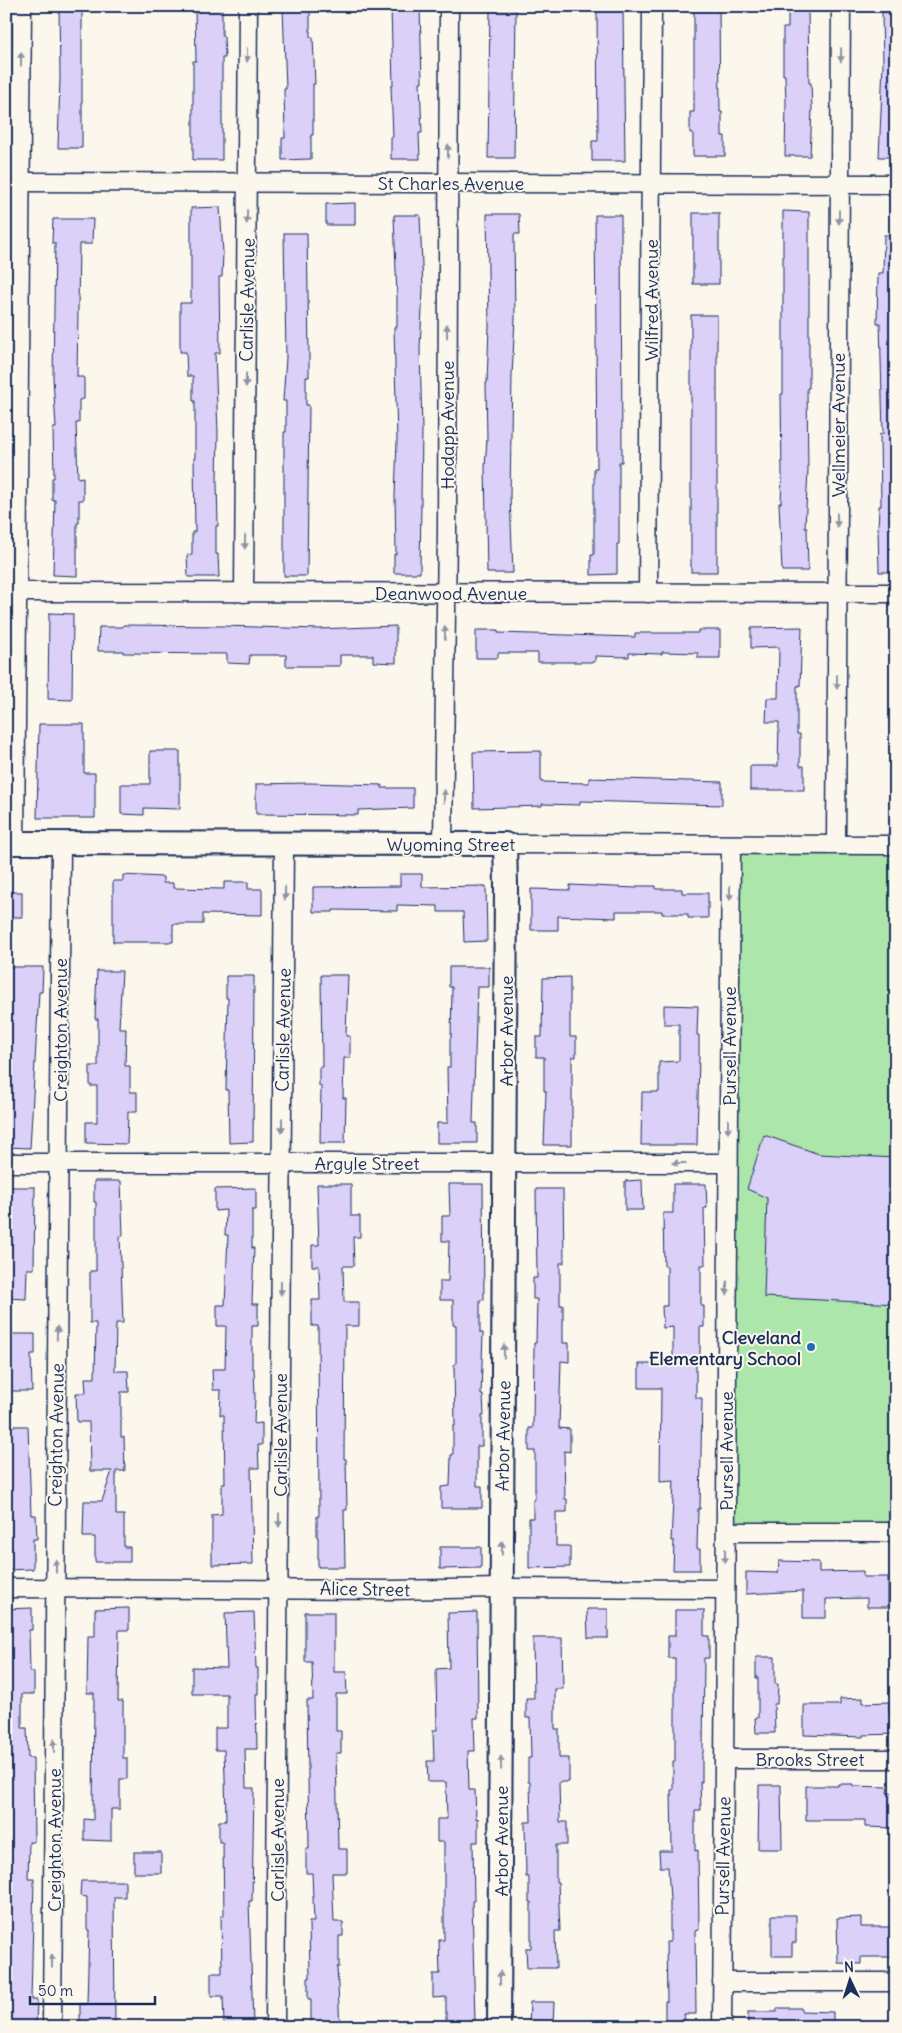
<svg xmlns="http://www.w3.org/2000/svg" width="902" height="2033" viewBox="0 0 902 2033" font-family="Delius,sans-serif">
<style>
.built{fill:#f1ebf0}
.green{fill:#ace6aa;stroke:#648a84}
.building{fill:#dad0f8;stroke:#1b2f5e}
.lines{fill:none;stroke-linecap:round;stroke-linejoin:round}
.minor-casing{stroke:#1b2f5e;stroke-width:21}
.tertiary-casing{stroke:#1b2f5e;stroke-width:26}
.minor{stroke:#fbf7ec;stroke-width:18}
.tertiary{stroke:#fbf7ec;stroke-width:22}
.oneway{fill:#8b93a5}
.poi-dot{fill:#1f6fb2;stroke:#fbf7ec;stroke-width:2}
.labels{text-anchor:middle;dominant-baseline:central;stroke-width:4;stroke-linejoin:round;paint-order:stroke}
.street-label{font-size:18px;fill:#1b2f5e;stroke:#fbf7ec}
.poi-label{font-size:18px;font-weight:bold;fill:#1b2f5e;stroke:#fbf7ec;text-anchor:end}
</style>
<rect width="100%" height="100%" fill="#fbf7ec"/>
<filter id="ink" filterUnits="userSpaceOnUse"><feTurbulence type="fractalNoise" baseFrequency=".02" numOctaves="2"/><feDisplacementMap in="SourceGraphic" scale="10" xChannelSelector="R" yChannelSelector="G"/><feConvolveMatrix kernelMatrix="1 2 1 2 8 2 1 2 1" color-interpolation-filters="sRGB"/></filter>
<g filter="url(#ink)">
<polygon class="built" points="6,182 20,182 19,474 6,474"/>
<polygon class="green" points="731,845 896,845 896,1532 726,1532"/>
<g class="building">
<polygon points="59,6 82,6 82,148 58,148 60,77"/>
<polygon points="420,6 422,82 420,82 422,133 419,133 420,159 391,159 391,137 393,137 391,86 393,86 391,7"/>
<polygon points="694,6 719,6 720,112 722,112 722,136 725,136 725,156 693,156 693,133 690,133 690,112 694,112"/>
<polygon points="788,6 808,6 809,83 811,83 812,108 810,156 785,156 786,103 785,75 783,75 783,28 788,28"/>
<polygon points="310,7 310,37 313,37 315,84 313,84 313,135 311,135 311,159 282,160 282,138 285,138 284,89 286,89 283,8"/>
<polygon points="195,9 222,9 222,36 224,36 225,58 222,58 222,160 193,160 193,61 196,61"/>
<polygon points="490,10 516,10 514,158 488,158"/>
<polygon points="597,11 623,11 625,161 592,161 592,141 598,141"/>
<polygon points="882,12 896,12 896,157 879,157 883,64"/>
<polygon points="355,203 355,225 326,225 326,204"/>
<polygon points="220,207 223,253 222,277 219,277 220,353 215,353 218,432 217,481 218,526 216,526 216,554 218,554 219,577 188,577 187,555 192,555 192,532 195,532 194,458 195,458 195,401 193,401 193,376 187,376 186,352 180,352 180,303 191,303 191,208"/>
<polygon points="783,211 809,212 809,388 807,388 808,470 805,528 807,528 808,571 782,571 779,503 781,503 782,477 781,394 783,394"/>
<rect x="693" y="213" width="26" height="71"/>
<polygon points="487,214 519,214 520,234 514,234 515,319 512,375 510,496 513,573 487,573 485,467 487,439 486,383 487,383 489,326"/>
<polygon points="394,215 420,215 423,290 420,347 422,430 420,573 394,573 394,554 396,554 395,496 397,440 394,327 397,327 397,299"/>
<polygon points="595,215 621,215 622,462 619,462 619,544 617,544 617,574 591,575 591,555 594,555 594,468 597,468"/>
<polygon points="53,219 93,219 92,244 79,244 77,377 84,377 84,399 79,400 79,423 76,423 78,478 83,477 83,500 79,500 79,523 77,523 77,576 53,575 55,500 52,500 52,478 54,478 53,428 56,428 53,378 55,243 52,243"/>
<polygon points="284,233 307,233 309,352 309,377 306,377 306,405 309,405 307,576 284,576 284,432 286,432 286,401 283,401 286,357"/>
<polygon points="884,235 896,235 896,572 879,572 878,530 879,506 881,506 880,434 883,434 880,323 877,323 878,273 883,273"/>
<rect x="691" y="315" width="26" height="257"/>
<polygon points="49,613 73,614 72,700 48,699"/>
<polygon points="123,625 223,626 318,629 396,626 396,663 373,662 373,655 340,655 340,666 286,666 286,655 250,655 249,664 227,663 227,654 123,653 123,651 98,651 99,627 123,627"/>
<polygon points="802,627 800,686 797,686 797,734 800,734 800,766 804,766 804,790 750,790 750,766 778,766 779,722 766,722 767,698 778,698 779,647 751,648 751,628"/>
<polygon points="476,630 498,630 498,633 532,634 635,637 635,633 698,633 698,630 720,630 720,658 698,658 698,653 662,652 662,654 629,653 629,657 595,656 595,662 538,662 538,653 498,653 498,658 476,658"/>
<polygon points="39,724 84,724 84,773 95,773 95,818 37,818"/>
<polygon points="150,751 180,751 180,809 144,808 144,815 121,814 121,784 150,784"/>
<polygon points="541,751 541,782 589,783 589,778 722,782 722,805 580,801 580,805 542,804 542,806 474,808 473,752"/>
<polygon points="309,783 382,785 382,788 413,788 413,808 358,810 358,815 256,814 256,784"/>
<polygon points="400,874 422,874 422,887 486,886 487,941 464,942 463,912 438,912 438,906 397,905 397,911 333,910 333,912 313,912 313,887 400,886"/>
<polygon points="123,875 163,877 163,883 173,883 173,888 224,889 224,882 248,882 248,889 262,889 262,915 203,914 203,924 173,924 173,942 113,942 113,881 123,881"/>
<polygon points="570,885 636,888 636,886 656,886 656,889 682,889 682,893 708,893 708,918 688,918 688,914 662,914 662,911 616,911 616,918 558,916 558,930 531,930 531,889 570,890"/>
<rect x="6" y="892" width="16" height="25"/>
<polygon points="6,967 43,967 42,992 39,992 30,1148 6,1147 6,1089 9,1089 10,1052 6,1052"/>
<polygon points="449,967 489,967 489,987 477,987 473,1123 477,1123 477,1143 437,1143 437,1123 448,1123 447,1067 450,1067 450,1038 451,1038 452,987 449,987"/>
<polygon points="97,971 122,971 119,1028 126,1028 125,1066 130,1066 130,1092 137,1092 137,1112 128,1112 127,1144 86,1143 86,1122 97,1122 97,1086 90,1086 90,1066 98,1066 98,1019 95,1019"/>
<polygon points="321,975 348,975 346,1036 350,1036 350,1058 344,1058 343,1098 346,1098 345,1143 320,1143 321,1086 319,1086 319,1067 322,1067"/>
<polygon points="226,976 254,976 253,1142 229,1143 228,1090 226,1090 228,998 226,998"/>
<polygon points="570,977 570,1037 576,1037 576,1057 572,1057 572,1145 544,1145 546,1091 544,1091 544,1057 536,1057 536,1037 542,1037 543,978"/>
<polygon points="664,1005 698,1006 697,1035 699,1035 699,1055 697,1145 641,1145 642,1092 659,1092 659,1062 679,1061 679,1024 664,1024"/>
<polygon points="764,1135 819,1154 896,1158 896,1304 764,1297 767,1198 747,1189"/>
<polygon points="642,1180 643,1210 625,1210 625,1181"/>
<polygon points="94,1181 121,1181 123,1236 120,1236 123,1323 116,1323 115,1371 128,1371 129,1392 121,1392 121,1437 124,1437 125,1471 116,1471 116,1515 124,1515 124,1547 130,1547 130,1562 95,1562 95,1537 83,1537 84,1501 102,1501 112,1471 90,1471 89,1422 77,1422 76,1393 86,1393 85,1378 95,1378 96,1323 90,1323 90,1271 96,1271 96,1202 94,1202"/>
<polygon points="317,1184 351,1184 351,1216 360,1216 360,1237 353,1237 354,1266 343,1266 344,1302 359,1302 359,1326 345,1326 344,1459 346,1459 347,1510 344,1510 345,1567 318,1567 318,1537 317,1537 317,1516 319,1516 318,1326 312,1326 312,1300 320,1300 319,1266 312,1266 312,1245 319,1245"/>
<polygon points="449,1184 483,1184 484,1300 480,1300 480,1333 483,1333 481,1395 483,1395 484,1416 482,1416 482,1446 477,1446 477,1486 482,1486 482,1508 441,1508 441,1487 450,1486 451,1455 453,1455 453,1426 455,1426 454,1364 456,1364 456,1325 453,1325 453,1300 440,1300 440,1281 448,1281 449,1241 442,1241 442,1216 450,1216"/>
<polygon points="673,1184 706,1184 707,1208 704,1208 705,1265 701,1265 701,1306 704,1306 704,1327 700,1327 700,1358 696,1358 696,1398 702,1398 700,1509 698,1509 697,1549 700,1549 700,1570 673,1570 674,1541 671,1541 674,1481 660,1482 661,1388 639,1388 639,1364 673,1364 673,1327 663,1328 662,1306 667,1306 667,1266 664,1266 663,1213 673,1213"/>
<polygon points="6,1187 35,1187 34,1269 27,1269 26,1299 7,1298"/>
<polygon points="256,1188 256,1210 252,1210 252,1248 254,1248 252,1304 258,1304 258,1326 252,1326 252,1368 254,1368 255,1396 254,1424 262,1423 262,1445 258,1445 259,1468 251,1468 253,1564 212,1565 212,1515 222,1514 222,1484 225,1484 224,1415 220,1415 221,1390 213,1390 212,1369 225,1369 226,1326 217,1326 217,1305 225,1305 228,1235 225,1235 226,1210 215,1211 215,1189"/>
<polygon points="536,1189 563,1189 564,1263 560,1263 560,1305 563,1305 563,1343 569,1343 569,1362 561,1361 559,1428 570,1429 570,1452 564,1451 565,1499 567,1499 567,1512 556,1512 556,1546 570,1546 570,1567 529,1568 529,1518 533,1518 533,1500 535,1499 535,1451 529,1451 529,1428 533,1428 534,1343 536,1343 537,1299 533,1299 533,1278 537,1278"/>
<polygon points="6,1334 35,1334 35,1354 31,1354 32,1391 6,1391"/>
<polygon points="6,1426 28,1426 31,1515 36,1515 37,1539 33,1539 33,1569 6,1570"/>
<polygon points="440,1547 481,1547 481,1568 440,1569"/>
<polygon points="779,1561 819,1562 819,1572 863,1571 863,1577 888,1577 888,1607 867,1607 867,1598 826,1599 826,1618 803,1618 803,1591 746,1594 746,1572 778,1573"/>
<polygon points="32,1608 32,1630 29,1630 30,1672 34,1672 34,1694 22,1694 22,1728 27,1728 28,1758 33,1758 34,1842 29,1842 28,1879 34,1879 31,2000 37,2000 36,2025 6,2024 6,1609"/>
<polygon points="129,1608 129,1630 119,1630 118,1701 123,1701 123,1758 127,1758 127,1779 120,1779 120,1809 111,1809 111,1841 84,1840 84,1819 93,1820 94,1693 87,1693 88,1636 95,1636 95,1609"/>
<polygon points="587,1609 608,1609 608,1638 588,1638"/>
<polygon points="675,1610 704,1610 704,1636 709,1636 709,1658 704,1658 703,1754 702,1754 702,1782 700,1782 701,1810 695,1810 695,1851 698,1850 699,1930 695,1931 696,2014 684,2014 685,2020 665,2021 665,2001 667,2001 666,1942 670,1942 670,1900 668,1867 660,1867 659,1851 672,1851 671,1790 673,1790 673,1762 675,1762 675,1658 668,1658 668,1636 675,1636"/>
<polygon points="254,1612 256,1668 258,1668 258,1694 256,1694 257,1749 245,1749 246,1788 254,1788 252,1901 249,1901 253,2024 224,2024 223,1996 211,1996 211,1973 222,1973 221,1916 224,1916 223,1842 219,1842 219,1821 226,1821 225,1776 224,1750 215,1750 215,1728 227,1728 227,1694 192,1694 192,1667 227,1668 225,1613"/>
<polygon points="305,1612 334,1612 334,1672 346,1672 347,1694 336,1694 336,1731 341,1731 341,1753 336,1753 338,1849 347,1849 347,1873 332,1873 334,1922 343,1922 343,1936 339,1936 339,1967 337,1967 340,2027 311,2027 311,1999 308,1999 308,1978 310,1978 309,1922 314,1922 312,1873 306,1873 306,1849 309,1849 307,1700 313,1700 312,1662 305,1662"/>
<polygon points="477,1612 478,1718 474,1718 475,1751 468,1751 469,1790 475,1790 476,1819 478,1818 478,1842 473,1842 474,1901 472,1901 475,2022 446,2022 446,1997 433,1998 433,1974 440,1974 439,1940 444,1940 444,1842 437,1842 437,1819 447,1819 446,1782 428,1782 427,1761 434,1761 433,1730 437,1730 436,1669 449,1668 448,1613"/>
<polygon points="533,1638 562,1638 563,1689 555,1689 555,1729 559,1729 559,1758 569,1758 569,1782 559,1782 560,1822 567,1822 567,1845 556,1845 556,1882 558,1882 560,1931 555,1931 556,1968 527,1968 526,1948 531,1948 531,1902 529,1902 529,1877 526,1877 525,1822 531,1822 530,1782 528,1782 528,1758 531,1758 530,1718 526,1718 526,1698 534,1698"/>
<polygon points="756,1657 775,1657 775,1684 778,1684 777,1704 774,1704 775,1733 756,1733 755,1718 758,1718 758,1678 756,1678"/>
<polygon points="863,1698 863,1703 889,1702 889,1713 896,1713 896,1734 863,1735 863,1737 804,1735 804,1705 840,1705 840,1699"/>
<polygon points="838,1784 853,1784 853,1786 888,1787 887,1793 896,1793 896,1828 865,1827 865,1820 806,1820 806,1786 838,1786"/>
<polygon points="759,1785 781,1785 782,1849 758,1849"/>
<rect x="134" y="1852" width="27" height="21"/>
<polygon points="81,1881 125,1881 125,1897 114,1897 115,2025 80,2025 80,2004 87,2004 89,1930 87,1930 87,1897 80,1896"/>
<polygon points="772,1915 796,1915 796,1943 792,1943 792,1956 772,1956"/>
<polygon points="861,1917 861,1927 896,1927 896,1957 861,1957 861,1964 838,1963 837,1918"/>
<polygon points="530,2002 554,2002 553,2027 529,2027"/>
<polygon points="777,2008 801,2008 801,2011 833,2012 833,2027 748,2027 748,2012 777,2012"/>
</g>
<g class="lines">
<g class="minor-casing">
<g id="minor">
<polyline points="6,182 896,184"/>
<polyline points="6,592 896,593"/>
<polyline points="244,593 248,6"/>
<polyline points="648,593 652,6"/>
<polyline points="15,843 22,6"/>
<polyline points="443,844 447,532 449,6"/>
<polyline points="505,844 896,845"/>
<polyline points="836,844 841,6"/>
<polyline points="6,1163 728,1163"/>
<polyline points="726,1532 896,1532"/>
<polyline points="6,1588 391,1590 502,1588 725,1589"/>
<polyline points="724,1759 896,1759"/>
<polyline points="722,1982 896,1982"/>
<polyline points="52,2027 61,843"/>
<polyline points="275,2027 284,844"/>
<polyline points="722,2027 731,845"/>
</g>
</g>
<g class="tertiary-casing">
<polyline id="tertiary" points="6,843 505,844 506,885 499,2027"/>
</g>
<use href="#minor" class="minor"/>
<use href="#tertiary" class="tertiary"/>
</g>
<defs><path id="oneway-solid" d="M-6-.8H1V-3.2L6.5 0L1 3.2V.8H-6Z" transform="scale(1.25)"/></defs>
<g class="oneway">
<use href="#oneway-solid" transform="translate(247 55) rotate(90)"/>
<use href="#oneway-solid" transform="translate(841 55) rotate(91)"/>
<use href="#oneway-solid" transform="translate(21 59) rotate(-90)"/>
<use href="#oneway-solid" transform="translate(448 151) rotate(-89)"/>
<use href="#oneway-solid" transform="translate(247 217) rotate(91)"/>
<use href="#oneway-solid" transform="translate(839 217) rotate(90)"/>
<use href="#oneway-solid" transform="translate(447 331) rotate(-90)"/>
<use href="#oneway-solid" transform="translate(246 380) rotate(90)"/>
<use href="#oneway-solid" transform="translate(837 520) rotate(90)"/>
<use href="#oneway-solid" transform="translate(245 542) rotate(91)"/>
<use href="#oneway-solid" transform="translate(445 633) rotate(-90)"/>
<use href="#oneway-solid" transform="translate(837 682) rotate(90)"/>
<use href="#oneway-solid" transform="translate(444 796) rotate(-89)"/>
<use href="#oneway-solid" transform="translate(285 893) rotate(90)"/>
<use href="#oneway-solid" transform="translate(730 893) rotate(90)"/>
<use href="#oneway-solid" transform="translate(282 1125) rotate(90)"/>
<use href="#oneway-solid" transform="translate(728 1126) rotate(90)"/>
<use href="#oneway-solid" transform="translate(679 1163) rotate(180)"/>
<use href="#oneway-solid" transform="translate(281 1288) rotate(90)"/>
<use href="#oneway-solid" transform="translate(727 1288) rotate(90)"/>
<use href="#oneway-solid" transform="translate(57 1333) rotate(-89)"/>
<use href="#oneway-solid" transform="translate(504 1351) rotate(-89)"/>
<use href="#oneway-solid" transform="translate(279 1520) rotate(90)"/>
<use href="#oneway-solid" transform="translate(502 1548) rotate(-89)"/>
<use href="#oneway-solid" transform="translate(725 1556) rotate(91)"/>
<use href="#oneway-solid" transform="translate(56 1566) rotate(-90)"/>
<use href="#oneway-solid" transform="translate(54 1746) rotate(-90)"/>
<use href="#oneway-solid" transform="translate(501 1763) rotate(-91)"/>
<use href="#oneway-solid" transform="translate(52 1961) rotate(-90)"/>
<use href="#oneway-solid" transform="translate(500 1978) rotate(-90)"/>
</g>
</g>
<circle class="poi-dot" cx="811" cy="1347" r="5"/>
<g class="labels">
<g class="street-label">
<text x="451" y="183">St Charles Avenue</text>
<text transform="translate(247 300) rotate(-89)">Carlisle Avenue</text>
<text transform="translate(651 300) rotate(-90)">Wilfred Avenue</text>
<text transform="translate(447 425) rotate(-90)">Hodapp Avenue</text>
<text transform="translate(838 425) rotate(-90)">Wellmeier Avenue</text>
<text x="451" y="593">Deanwood Avenue</text>
<text x="451" y="844">Wyoming Street</text>
<text transform="translate(60 1030) rotate(-90)">Creighton Avenue</text>
<text transform="translate(283 1030) rotate(-89)">Carlisle Avenue</text>
<text transform="translate(506 1031) rotate(-90)">Arbor Avenue</text>
<text transform="translate(729 1046) rotate(-90)">Pursell Avenue</text>
<text x="367" y="1163">Argyle Street</text>
<text transform="translate(56 1435) rotate(-89)">Creighton Avenue</text>
<text transform="translate(280 1435) rotate(-90)">Carlisle Avenue</text>
<text transform="translate(503 1436) rotate(-89)">Arbor Avenue</text>
<text transform="translate(726 1451) rotate(-90)">Pursell Avenue</text>
<text transform="translate(365 1589) rotate(1)">Alice Street</text>
<text x="810" y="1759">Brooks Street</text>
<text transform="translate(54 1840) rotate(-90)">Creighton Avenue</text>
<text transform="translate(277 1840) rotate(-90)">Carlisle Avenue</text>
<text transform="translate(501 1841) rotate(-90)">Arbor Avenue</text>
<text transform="translate(723 1856) rotate(-89)">Pursell Avenue</text>
</g>
<g class="poi-label">
<text x="801" y="1337">Cleveland<tspan x="801" dy="21">Elementary School</tspan></text>
</g>
</g>
<rect width="902" height="2033" fill="none" stroke="#fbf7ec" stroke-width="25"/>
<rect x="12" y="12" width="877" height="2008" fill="none" stroke="#1b2f5e" stroke-width="2" filter="url(#ink)"/>
<g transform="translate(850 1980) rotate(356)" stroke="#fbf7ec" stroke-width="4" paint-order="stroke">
<path d="M0-4L9 19L0 12L-9 19Z" fill="#1b2f5e"/>
<text y="-8" font-size="14" font-weight="bold" text-anchor="middle" fill="#1b2f5e">N</text>
</g>
<path d="M30 1996v8h125v-8" fill="none" stroke="#1b2f5e" stroke-width="2.5"/>
<text x="38" y="1996" font-size="15" fill="#1b2f5e" stroke="#fbf7ec" stroke-width="4" paint-order="stroke">50 m</text>
</svg>
